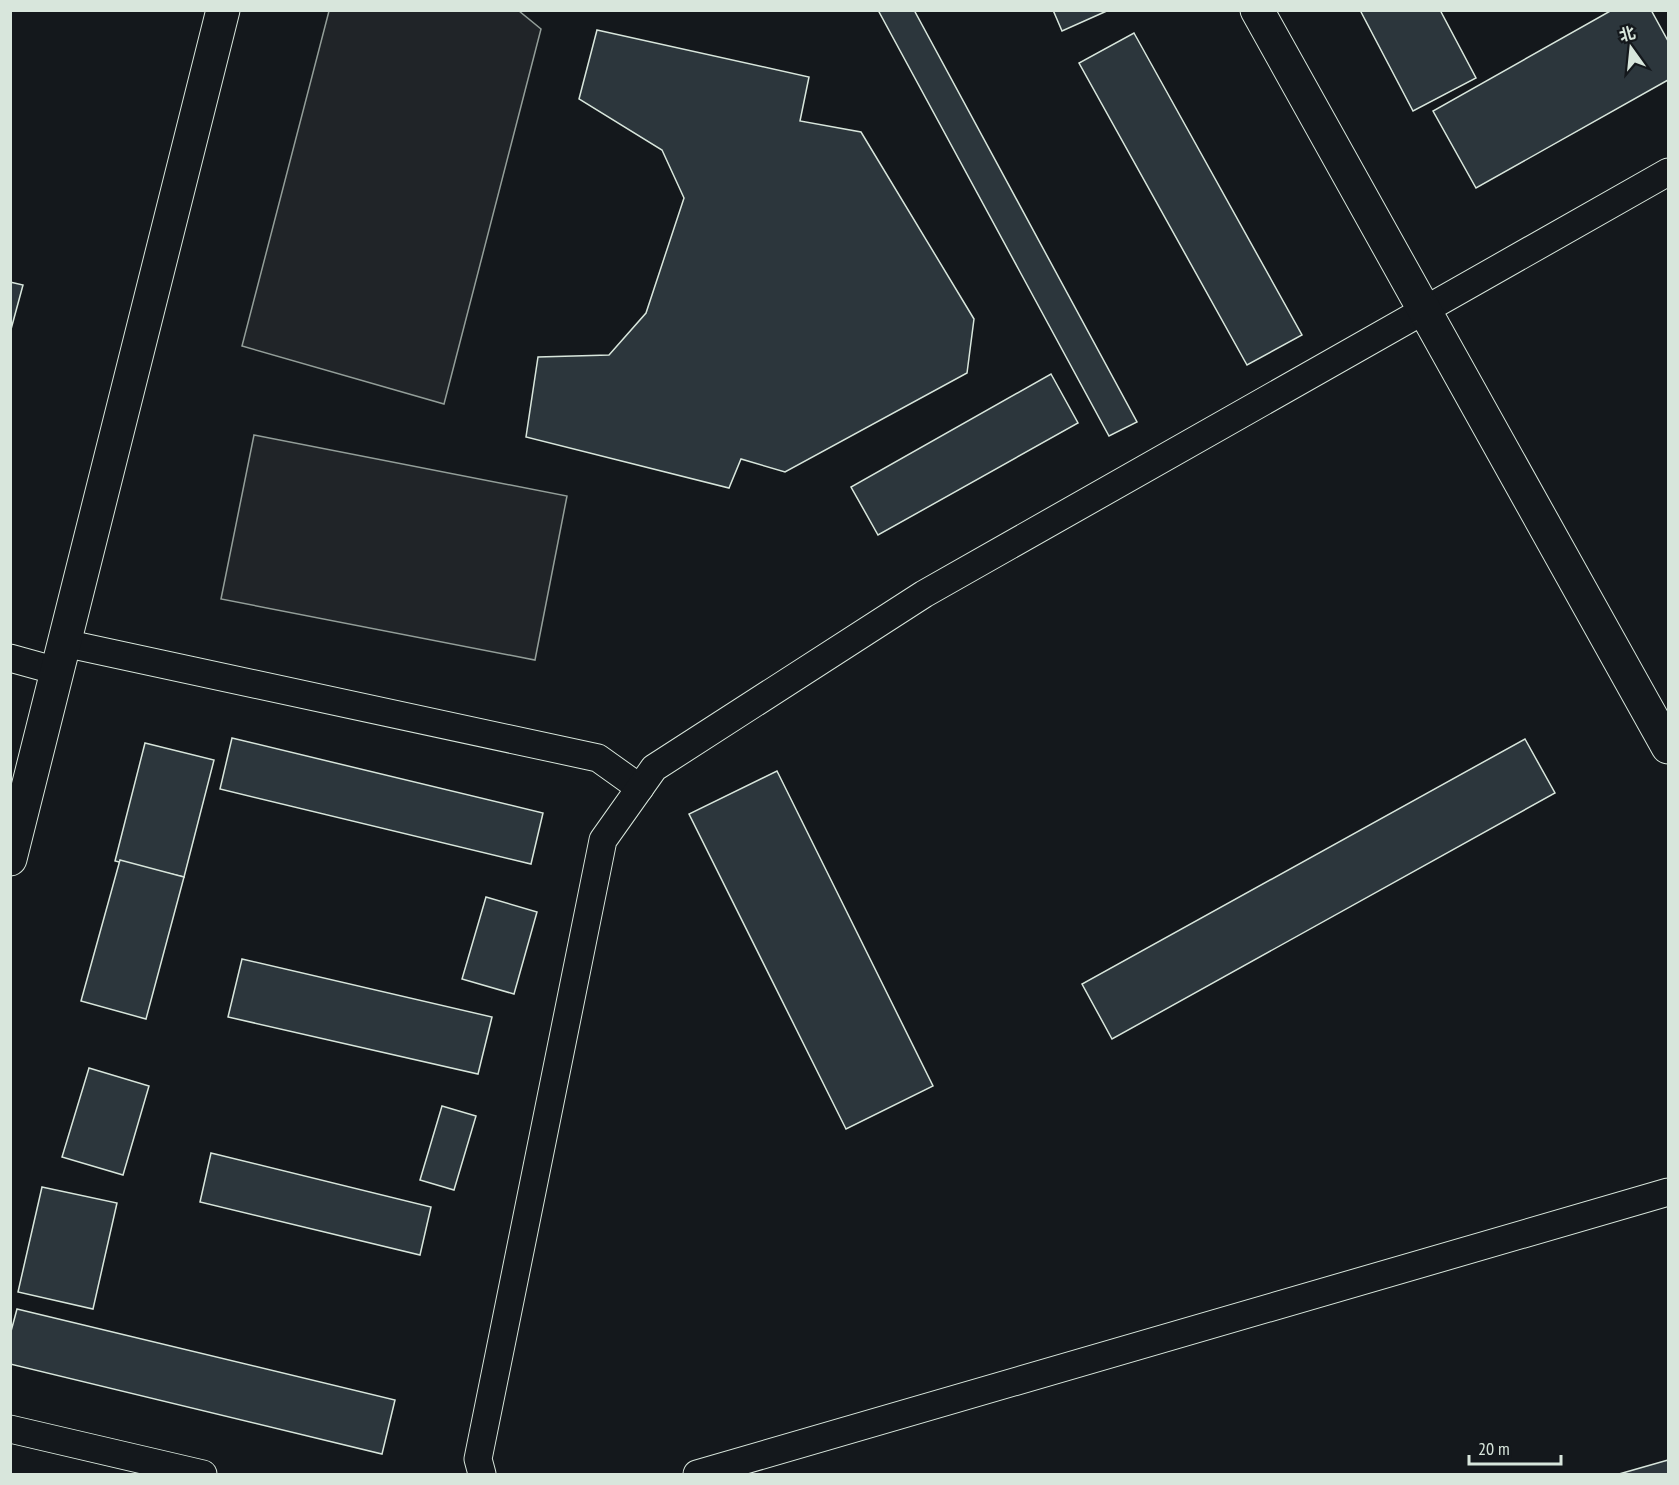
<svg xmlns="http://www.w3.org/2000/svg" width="1679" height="1485" viewBox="0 0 1679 1485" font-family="'PT Sans Narrow','Noto Sans SC',sans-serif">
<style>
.green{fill:#202428;stroke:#939e99;stroke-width:1.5}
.building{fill:#2c363c;stroke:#d8e6dc;stroke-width:1.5}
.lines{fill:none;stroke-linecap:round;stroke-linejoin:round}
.street-casing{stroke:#d8e6dc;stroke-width:29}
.secondary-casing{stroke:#d8e6dc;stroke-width:35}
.highway-casing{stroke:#d8e6dc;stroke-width:35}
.street{stroke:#14181c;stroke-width:27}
.secondary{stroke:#14181c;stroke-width:33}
.highway{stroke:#14181c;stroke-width:33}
</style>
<rect width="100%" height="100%" fill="#14181c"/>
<g class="green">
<polygon points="329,11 519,11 541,29 444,404 242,346"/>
<polygon points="254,435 567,496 535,660 221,599"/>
</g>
<g class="building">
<polygon points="878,10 914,10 1137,422 1109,436"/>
<polygon points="1053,10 1109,10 1062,31"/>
<polygon points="1360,10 1440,10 1476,78 1413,111"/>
<polygon points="1612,10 1651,10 1668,41 1668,80 1476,188 1433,111"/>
<polygon points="597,30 809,77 800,121 861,132 974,319 967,373 785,472 741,459 729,488 526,437 538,357 609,355 646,313 684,198 662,150 579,99"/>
<polygon points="1134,33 1302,335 1247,365 1079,63"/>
<polygon points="10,282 23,285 10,333"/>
<polygon points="1051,374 1078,423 878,535 851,487"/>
<polygon points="232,738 543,813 531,864 220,789"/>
<polygon points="1525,739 1555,793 1112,1039 1082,984"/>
<polygon points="145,743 214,760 184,877 115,861"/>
<polygon points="777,771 933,1086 846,1129 689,814"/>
<polygon points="120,860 184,877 146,1019 81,1001"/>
<polygon points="486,897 537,912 514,994 462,979"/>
<polygon points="242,959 492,1017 478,1074 228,1017"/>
<polygon points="89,1068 149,1086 123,1175 62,1157"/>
<polygon points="442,1106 476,1116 454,1190 420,1180"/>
<polygon points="211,1153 431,1207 420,1255 200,1202"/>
<polygon points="42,1187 117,1203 93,1309 18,1292"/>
<polygon points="17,1309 395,1400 382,1454 10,1364 10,1335"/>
<polygon points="1668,1460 1668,1474 1619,1474"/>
</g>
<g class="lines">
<g class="street-casing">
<g id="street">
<polyline points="64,643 598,758 640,788"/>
<polyline points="10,658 57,671"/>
<polyline points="10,1429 203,1474"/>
<polyline points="482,1474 478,1459 603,840 654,768 924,594 1668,172"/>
<polyline points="697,1474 1668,1192"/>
</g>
</g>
<g class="secondary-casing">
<polyline id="secondary" points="1257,10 1668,747"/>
</g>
<g class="highway-casing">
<polyline id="highway" points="10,859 223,10"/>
</g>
<use href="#street" class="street"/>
<use href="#secondary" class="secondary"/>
<use href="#highway" class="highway"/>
</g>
<rect width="1679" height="1485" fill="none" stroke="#d8e6dc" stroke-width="24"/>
<g transform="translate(1631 48) rotate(345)" stroke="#14181c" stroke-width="4.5" paint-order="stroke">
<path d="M0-4.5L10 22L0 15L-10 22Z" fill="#d8e6dc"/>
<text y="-9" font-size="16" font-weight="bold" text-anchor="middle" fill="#d8e6dc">北</text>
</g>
<path d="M1469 1455v9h92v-9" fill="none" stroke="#d8e6dc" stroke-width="3"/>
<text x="1478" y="1455" font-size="18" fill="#d8e6dc" stroke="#14181c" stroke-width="4.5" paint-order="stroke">20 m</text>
</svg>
